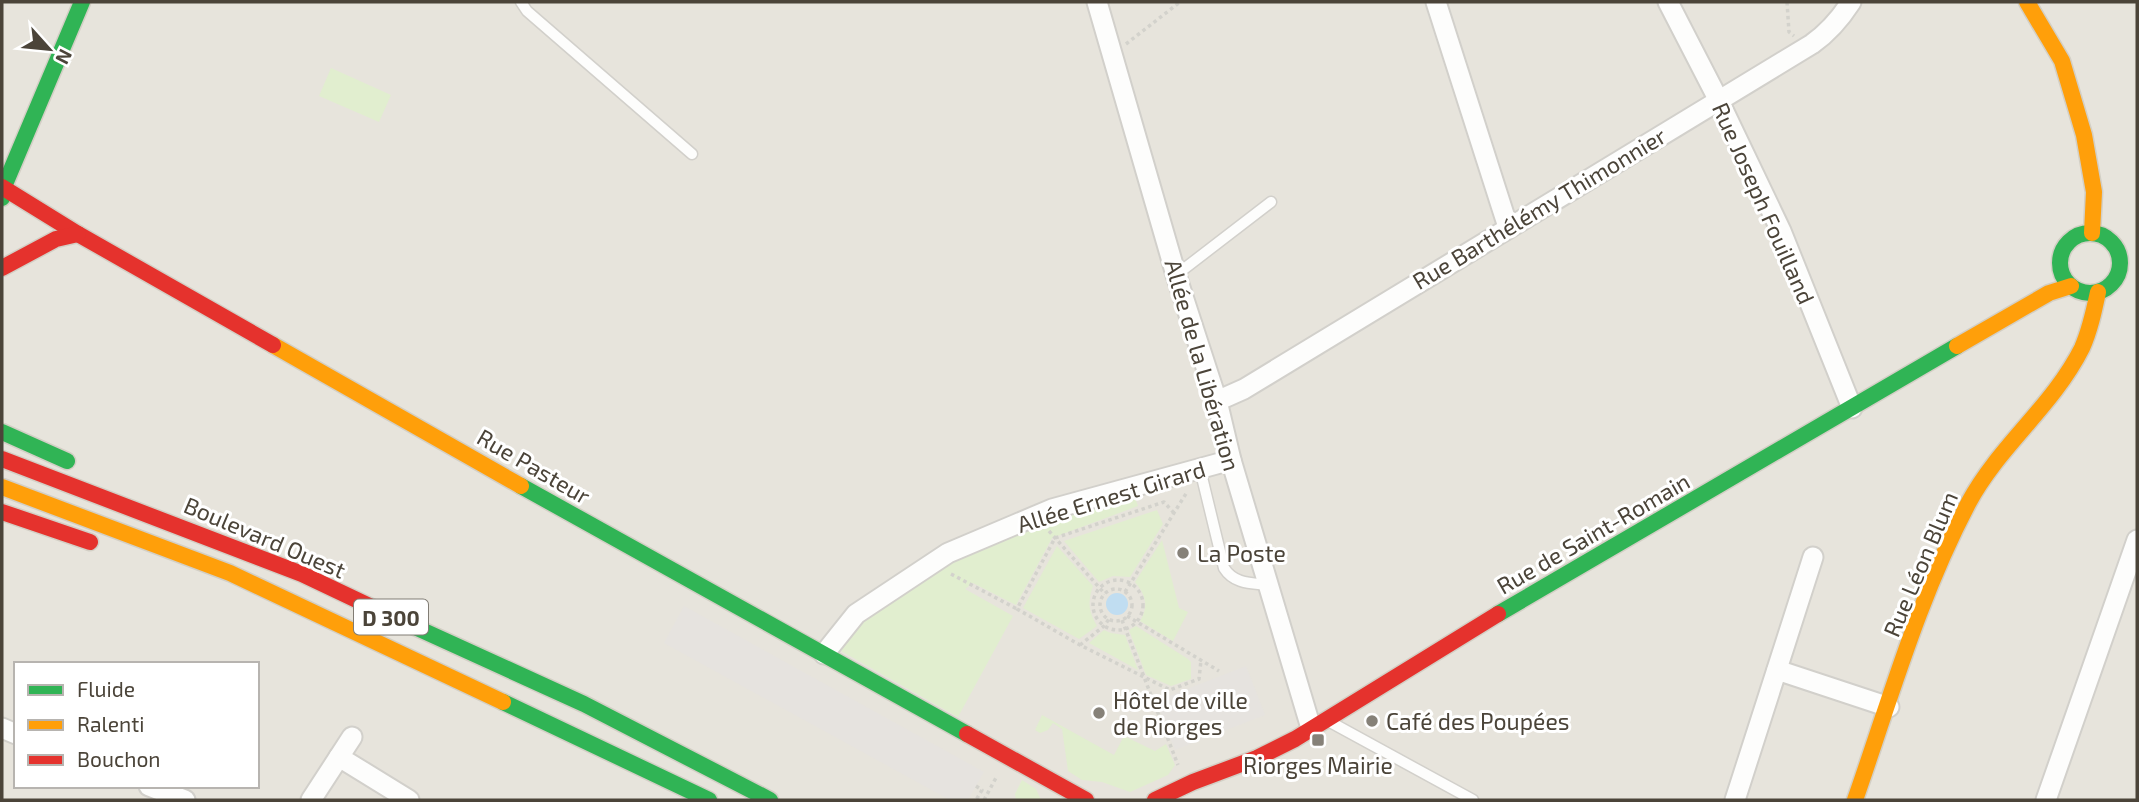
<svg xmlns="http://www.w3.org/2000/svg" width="2139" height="802" viewBox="0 0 2139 802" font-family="'Exo 2',sans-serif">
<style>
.residential{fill:#e7e4dc;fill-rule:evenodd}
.green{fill:#e1eecf}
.parking{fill:#e6e3df}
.water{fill:#c0ddf1}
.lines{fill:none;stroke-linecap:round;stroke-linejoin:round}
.lane-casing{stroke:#d2d0cb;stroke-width:13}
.street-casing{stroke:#d2d0cb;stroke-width:23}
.fast-casing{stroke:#d3cfc5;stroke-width:19}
.slow-casing{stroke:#d3cfc5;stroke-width:19}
.jam-casing{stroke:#d3cfc5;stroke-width:19}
.path{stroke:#d3d2cc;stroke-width:3.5;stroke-dasharray:3.5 3.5;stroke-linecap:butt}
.lane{stroke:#fdfdfc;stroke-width:10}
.street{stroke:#fdfdfc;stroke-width:19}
.fast{stroke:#30b455;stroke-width:16}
.slow{stroke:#ff9f0a;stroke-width:16}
.jam{stroke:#e5322d;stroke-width:16}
.poi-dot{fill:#868178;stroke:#fff;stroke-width:2.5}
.labels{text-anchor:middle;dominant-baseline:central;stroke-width:6;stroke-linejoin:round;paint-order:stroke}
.shield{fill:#fff;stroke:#817c74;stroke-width:2}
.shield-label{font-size:21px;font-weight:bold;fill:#4b4439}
.street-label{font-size:23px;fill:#4b4439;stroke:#fff}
.poi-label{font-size:23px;fill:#4b4439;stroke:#fff;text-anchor:start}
</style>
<rect width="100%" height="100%" fill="#f4f2ee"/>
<path class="residential" d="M 2,2 L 2137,2 L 2137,800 L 2,800 ZM 16,664 L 257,664 L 257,786 L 16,786 Z"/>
<g class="green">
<polygon points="331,68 391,95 379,122 319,96"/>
<polygon points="1132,490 1138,506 1052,538 1016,605 973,583 965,589 1013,616 958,717 841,651 863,620 950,557 1036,520"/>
<polygon points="1157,510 1163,524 1130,577 1113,576 1099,582 1064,541"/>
<path d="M 1162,540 L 1179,608 L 1188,612 L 1173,641 L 1140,621 C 1149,607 1146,595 1135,582 Z"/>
<path d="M 1057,546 L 1093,586 C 1087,603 1089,612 1097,626 L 1079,639 L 1023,608 Z"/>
<polygon points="1136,626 1188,659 1191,662 1191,679 1171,686 1146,675 1129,630"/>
<polygon points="1104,630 1111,633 1125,635 1138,670 1089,643"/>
<polygon points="1042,715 1114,755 1124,736 1155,751 1166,744 1175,765 1168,775 1130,792 1102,782 1082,780 1068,771 1062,729 1053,723 1048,730 1040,733 1035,730"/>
<polygon points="1022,780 1036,789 1041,800 1016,800 1015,794"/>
</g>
<g class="parking">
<polygon points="684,606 984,772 968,800 950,800 664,643"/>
<polygon points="1246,666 1265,715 1175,750 1156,701"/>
</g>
<circle class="water" cx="1117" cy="604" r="11"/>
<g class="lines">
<g class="lane-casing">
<g id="lane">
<polyline points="521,2 527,11 692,154"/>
<polyline points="1176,275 1271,202"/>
<path d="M 1200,469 L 1224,568 C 1234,584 1251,583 1268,585"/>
<polyline points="1332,723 1473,800"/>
</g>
</g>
<g class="street-casing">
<g id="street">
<polyline points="1097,2 1176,275 1217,401 1231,460 1311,728"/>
<polyline points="1436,2 1508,227"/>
<polyline points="1668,2 1718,99 1781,231 1852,408"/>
<path d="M 1217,401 L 1244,389 L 1812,44 C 1829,32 1840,19 1851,2"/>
<polyline points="824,654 856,614 948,553 1052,509 1231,460"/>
<polyline points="1777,670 1889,707"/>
<polyline points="2,728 16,734"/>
<polyline points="339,757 409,800"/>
<polyline points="149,786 185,800"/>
<polyline points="311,800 352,737"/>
<polyline points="1735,800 1813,557"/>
<polyline points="2046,800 2137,540"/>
</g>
</g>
<g class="fast-casing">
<g id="fast">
<polyline points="2,198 3,189 82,2"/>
<circle cx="2090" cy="263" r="30"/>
<polyline points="2,432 67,461"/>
<polyline points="521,486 967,734"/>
<polyline points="382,612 584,704 770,800"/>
<polyline points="1498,614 1957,346"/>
<polyline points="503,702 709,800"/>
</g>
</g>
<g class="slow-casing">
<g id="slow">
<polyline points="2027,2 2062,61 2084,135 2094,192 2092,233"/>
<polyline points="273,345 521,486"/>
<polyline points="1957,346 2049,293 2071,286"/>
<polyline points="2,487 230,573 503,702"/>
<path d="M 1855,800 C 1890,700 1919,596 1969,502 C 1999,446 2053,406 2082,348 C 2090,330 2094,311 2098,292"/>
</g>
</g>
<g class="jam-casing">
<g id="jam">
<polyline points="2,187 78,234 273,345"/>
<polyline points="2,268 56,239 78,234"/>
<polyline points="2,459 302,574 382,612"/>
<polyline points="2,512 90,542"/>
<polyline points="967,734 1086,800"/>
<polyline points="1155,800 1193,782 1257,758 1295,739 1498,614"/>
</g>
</g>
<g class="path">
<polyline points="1787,2 1789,32 1794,36"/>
<polyline points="1126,44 1180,2"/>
<polyline points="1174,513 1164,502 1055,538 1017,609 1080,645 1170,690 1199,679 1201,660"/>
<polyline points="1049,531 1105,594"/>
<polyline points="951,574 1017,609"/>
<circle cx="1118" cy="605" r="25"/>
<circle cx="1116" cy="605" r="16"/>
<polyline points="1125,592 1187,492"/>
<polyline points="1127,616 1219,671"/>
<polyline points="1122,620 1178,765"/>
<polyline points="1080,645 1104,626 1109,619"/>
<polyline points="976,786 982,790 976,800"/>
<polyline points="984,800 997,776"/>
</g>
<use href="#lane" class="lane"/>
<use href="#street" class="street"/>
<use href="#fast" class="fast"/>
<use href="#slow" class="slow"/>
<use href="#jam" class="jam"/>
</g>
<g class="poi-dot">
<circle cx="1183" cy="553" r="7"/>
<circle cx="1099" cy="713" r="7"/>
<circle cx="1372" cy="721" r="7"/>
<rect x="1311" y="733" width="14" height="14" rx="3.5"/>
</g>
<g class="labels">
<rect class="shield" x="354" y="599.5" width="74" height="35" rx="5"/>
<g class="shield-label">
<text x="391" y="617">D 300</text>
</g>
<g class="street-label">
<text transform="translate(1764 203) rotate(66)">Rue Joseph Fouilland</text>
<text transform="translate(1539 208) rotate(-31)">Rue Barthélémy Thimonnier</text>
<text transform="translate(1203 365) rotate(74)">Allée de la Libération</text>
<text transform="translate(534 466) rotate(30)">Rue Pasteur</text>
<text transform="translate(1111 496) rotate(-17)">Allée Ernest Girard</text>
<text transform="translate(1593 533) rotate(-30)">Rue de Saint-Romain</text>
<text transform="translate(265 537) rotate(23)">Boulevard Ouest</text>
<text transform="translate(1920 564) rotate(-67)">Rue Léon Blum</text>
</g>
<g class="poi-label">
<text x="1197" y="553">La Poste</text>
<text x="1113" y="700">Hôtel de ville<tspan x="1113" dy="26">de Riorges</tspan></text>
<text x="1386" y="721">Café des Poupées</text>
<text x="1318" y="765" text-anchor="middle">Riorges Mairie</text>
</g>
</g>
<rect width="2139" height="802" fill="none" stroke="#4b4439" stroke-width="7"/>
<rect x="14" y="662" width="245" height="126" fill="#ffffff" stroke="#b7b4b0" stroke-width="2"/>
<rect x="28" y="685" width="35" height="10" fill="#30b455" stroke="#b7b4b0" stroke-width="2"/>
<text x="77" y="697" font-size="21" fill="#4b4439">Fluide</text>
<rect x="28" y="720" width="35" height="10" fill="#ff9f0a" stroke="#b7b4b0" stroke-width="2"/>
<text x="77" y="732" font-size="21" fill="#4b4439">Ralenti</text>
<rect x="28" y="755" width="35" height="10" fill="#e5322d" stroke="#b7b4b0" stroke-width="2"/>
<text x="77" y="767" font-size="21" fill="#4b4439">Bouchon</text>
<g transform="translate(49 49) rotate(117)" stroke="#ffffff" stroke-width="5" paint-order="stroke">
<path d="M0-5L12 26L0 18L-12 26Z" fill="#4b4439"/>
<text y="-10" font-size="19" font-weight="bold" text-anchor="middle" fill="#4b4439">N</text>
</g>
</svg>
